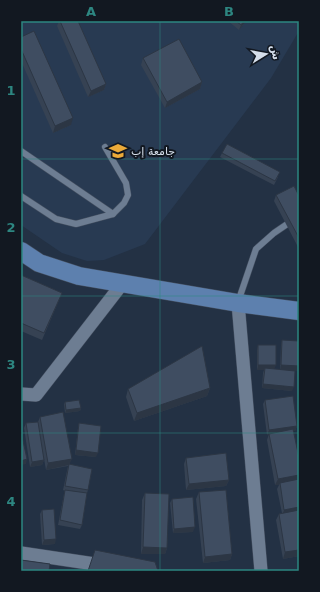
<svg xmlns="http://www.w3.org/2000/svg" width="320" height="592" viewBox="0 0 320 592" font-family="'DejaVu Sans','Noto Sans Arabic',sans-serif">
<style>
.built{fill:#283a52}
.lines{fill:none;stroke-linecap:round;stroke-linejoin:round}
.lane-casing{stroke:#444f60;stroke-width:7}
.street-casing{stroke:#444f60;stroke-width:14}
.secondary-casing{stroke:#444f60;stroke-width:19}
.lane{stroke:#6d7d92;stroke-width:6}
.street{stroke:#6d7d92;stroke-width:13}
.secondary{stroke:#5d80ae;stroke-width:18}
.wall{fill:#364253}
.shaded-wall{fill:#2c3644}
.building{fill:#3f4d61;stroke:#2c3644}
.grid{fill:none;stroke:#2d8681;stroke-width:1;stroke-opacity:0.55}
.labels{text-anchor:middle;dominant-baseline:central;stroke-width:4;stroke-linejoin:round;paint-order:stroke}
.poi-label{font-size:11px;fill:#d5deea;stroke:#121821;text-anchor:start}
.neatline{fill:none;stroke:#2d8681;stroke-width:1.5}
.grid-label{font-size:13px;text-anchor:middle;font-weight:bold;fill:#2d8681}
</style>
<rect width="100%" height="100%" fill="#233144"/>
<polygon class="built" points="21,21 299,21 299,31 271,78 145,244 104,260 87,261 62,253 21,225"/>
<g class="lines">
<g class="lane-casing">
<g id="lane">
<polyline points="21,151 113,214"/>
<polyline points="21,196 56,219 76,224 113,214 124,203 128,195 126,183 105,147"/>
<polyline points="238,302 256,249 274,233 299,216"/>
</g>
</g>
<g class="street-casing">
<g id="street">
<polyline points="238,303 261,571"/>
<polyline points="21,394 36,395 122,284"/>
<polyline points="21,553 108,566"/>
</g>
</g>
<g class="secondary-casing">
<polyline id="secondary" points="21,251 39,263 79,276 238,303 299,311"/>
</g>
<use href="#lane" class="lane"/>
<use href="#street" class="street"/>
<use href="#secondary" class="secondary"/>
</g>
<g class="wall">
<polygon points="59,21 78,21 106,84 104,90 88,97 57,26"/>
<polygon points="228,21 246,21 239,30"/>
<polygon points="21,37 71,125 53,133 21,61"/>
<polygon points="143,58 202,82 200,89 165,108 141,65"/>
<polygon points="222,153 278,177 274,185 220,157"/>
<polygon points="276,195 299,196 299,246 298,247 274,201"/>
<polygon points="21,275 62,293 42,340 21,331"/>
<polygon points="282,340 292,391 262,388 263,373 264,370 257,370 257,350 258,345 274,369 280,370 281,345"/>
<polygon points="210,388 207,396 134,421 126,397 128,389"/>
<polygon points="265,400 297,426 295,431 294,431 299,556 283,559 276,520 279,514 282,513 277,489 279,485 275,485 267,440 269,434 267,435 263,404"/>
<polygon points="65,402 81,408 80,411 65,413 64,404"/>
<polygon points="40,417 70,464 88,490 87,493 82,525 80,529 58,525 64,494 65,491 63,490 68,466 46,470 43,453 44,460 42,465 30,467 24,428 26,423 38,422"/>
<polygon points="79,423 96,457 75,455 78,428"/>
<polygon points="186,458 229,480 226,486 186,490 184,464"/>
<polygon points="199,492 232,554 230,560 203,563 196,499"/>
<polygon points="145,493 167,548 165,554 141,554 142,500"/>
<polygon points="172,499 193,532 173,533 170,503"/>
<polygon points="42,510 55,544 42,545 40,514"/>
</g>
<g class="shaded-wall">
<polygon points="244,21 246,21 239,30 241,25"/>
<polygon points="202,82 200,89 165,108 167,102"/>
<polygon points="106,84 104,90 88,97 91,91"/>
<polygon points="73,118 71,125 53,133 55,126"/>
<polygon points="258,365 276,365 274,370 265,368 264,370 257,370"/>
<polygon points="281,365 299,366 299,371 280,370"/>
<polygon points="263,384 294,387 292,391 262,388"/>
<polygon points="210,388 207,396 134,421 137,413"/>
<polygon points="81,408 80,411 65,413 66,410"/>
<polygon points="297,426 295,431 267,435 269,430"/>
<polygon points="76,450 98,453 96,457 75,455"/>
<polygon points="27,459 26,464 21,465 21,461"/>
<polygon points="72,459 69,465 46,470 48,463"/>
<polygon points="44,460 42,465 30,467 32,462"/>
<polygon points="299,475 299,481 280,483 279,485 275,485 278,479"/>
<polygon points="229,480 226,486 186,490 189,484"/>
<polygon points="299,507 299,513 282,516 284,510"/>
<polygon points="195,527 193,532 173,533 174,529"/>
<polygon points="56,539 55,544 42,545 44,540"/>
<polygon points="143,547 167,548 165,554 141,554"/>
<polygon points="299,550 299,556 283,559 285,552"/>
<polygon points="232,554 230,560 203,563 205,557"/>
</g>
<g class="building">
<polygon points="60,21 78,21 106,84 91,91"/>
<polygon points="236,21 244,21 241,25"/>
<polygon points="34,31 73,118 55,126 21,49 21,37"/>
<polygon points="179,39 202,82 167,102 143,58"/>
<polygon points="227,144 280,172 275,181 222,153"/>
<polygon points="294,186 299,196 299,238 276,195"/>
<polygon points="21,275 62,293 44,333 21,323"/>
<polygon points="282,340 299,341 299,366 281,365"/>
<rect x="258" y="345" width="18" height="20"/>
<polygon points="202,346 210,388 137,413 128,389"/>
<polygon points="265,368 295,371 294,387 263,384"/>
<polygon points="293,396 297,426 269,430 265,400"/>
<polygon points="79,400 81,408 66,410 65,402"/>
<polygon points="63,412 72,459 48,463 40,417"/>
<polygon points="38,422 44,460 32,462 26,423"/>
<polygon points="79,423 101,426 98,453 76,450"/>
<polygon points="293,429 299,458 299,475 278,479 269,434"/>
<polygon points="21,432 27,459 21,461"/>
<polygon points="226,453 229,480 189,484 186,458"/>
<polygon points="69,464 92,469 88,490 65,486"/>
<polygon points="299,479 299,507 284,510 280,483"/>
<polygon points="65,490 87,493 82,525 60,520"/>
<polygon points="226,490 232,554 205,557 199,492"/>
<polygon points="145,493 169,494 167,548 143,547"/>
<polygon points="193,497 195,527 174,529 172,499"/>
<polygon points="54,509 56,539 44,540 42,510"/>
<polygon points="299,510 299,550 285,552 279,514"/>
<polygon points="95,550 155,562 158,571 88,571"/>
<polygon points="21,560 50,564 49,571 21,571"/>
</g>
<path class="grid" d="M 160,21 L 160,571M 21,159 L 299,159M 21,296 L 299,296M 21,433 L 299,433"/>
<defs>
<g id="university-bare" transform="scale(1.38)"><path d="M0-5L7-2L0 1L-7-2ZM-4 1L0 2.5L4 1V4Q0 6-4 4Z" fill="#ebaa39" stroke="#121821" stroke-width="2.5" paint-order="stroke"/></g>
</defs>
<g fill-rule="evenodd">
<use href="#university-bare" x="118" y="151"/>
</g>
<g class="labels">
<g class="poi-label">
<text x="131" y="151">جامعة إب</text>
</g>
</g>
<rect width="320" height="592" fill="none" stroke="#121821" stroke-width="44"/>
<g transform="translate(266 54) rotate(79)" stroke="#121821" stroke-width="3" paint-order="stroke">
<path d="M0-3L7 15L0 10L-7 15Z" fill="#d5deea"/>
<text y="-6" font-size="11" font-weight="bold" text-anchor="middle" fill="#d5deea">ش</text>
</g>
<rect x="22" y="22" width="276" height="548" class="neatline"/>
<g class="grid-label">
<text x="91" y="16">A</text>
<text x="229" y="16">B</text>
<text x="11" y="95">1</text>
<text x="11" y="232">2</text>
<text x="11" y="369">3</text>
<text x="11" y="506">4</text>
</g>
</svg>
